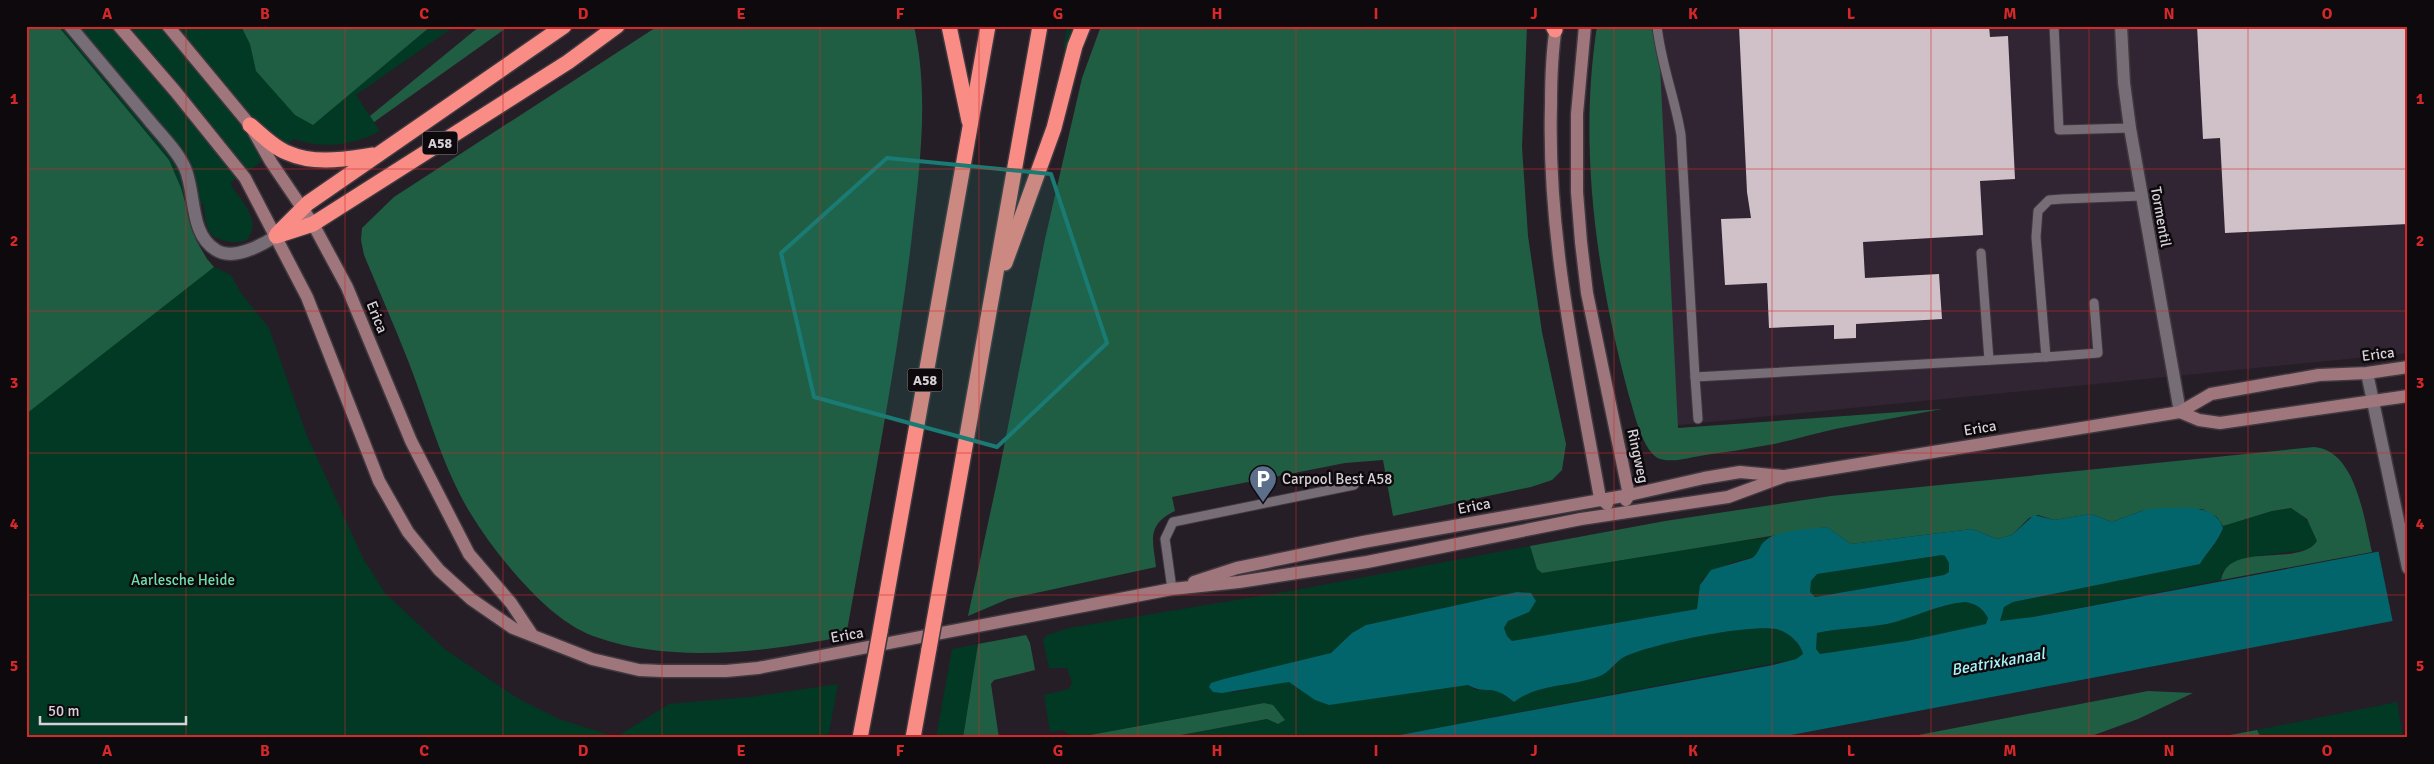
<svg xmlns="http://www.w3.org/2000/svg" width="2434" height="764" viewBox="0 0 2434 764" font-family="Signika,sans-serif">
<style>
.built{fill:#322533}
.green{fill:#013924}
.forest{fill:#205e43}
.water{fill:#02656b;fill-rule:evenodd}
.pier{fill:#261e26}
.building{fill:#d0c0c7}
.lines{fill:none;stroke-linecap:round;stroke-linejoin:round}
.service-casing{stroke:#3f383f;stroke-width:11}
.minor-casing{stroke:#3f383f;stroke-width:15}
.tertiary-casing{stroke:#3f383f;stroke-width:15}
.secondary-casing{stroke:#3f383f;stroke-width:15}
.motorway-casing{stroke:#3f383f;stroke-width:18}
.service{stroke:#776d77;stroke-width:9}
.minor{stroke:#776d77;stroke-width:12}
.tertiary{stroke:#776d77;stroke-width:12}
.secondary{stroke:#9e767b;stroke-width:12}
.motorway{stroke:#f98c85;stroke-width:15}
.motorway-bridge-casing{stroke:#3f383f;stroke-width:18;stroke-linecap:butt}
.motorway-bridge{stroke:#f98c85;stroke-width:15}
.marked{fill:#197b73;fill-opacity:0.2;stroke:#197b73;stroke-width:4;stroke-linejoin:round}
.grid{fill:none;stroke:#d62828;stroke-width:1;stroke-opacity:0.55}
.labels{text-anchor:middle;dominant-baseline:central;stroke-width:5;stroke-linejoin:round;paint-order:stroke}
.shield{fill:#0d090d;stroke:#9a959a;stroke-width:1}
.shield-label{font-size:14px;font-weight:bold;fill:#d6d1d6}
.street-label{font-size:15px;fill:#d6d1d6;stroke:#0d090d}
.poi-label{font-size:15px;fill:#d6d1d6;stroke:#0d090d;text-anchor:start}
.park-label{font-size:15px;fill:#6edeaa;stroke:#0d090d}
.water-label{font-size:16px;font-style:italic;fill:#a6f4f9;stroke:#0d090d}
.neatline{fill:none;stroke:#d62828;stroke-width:2}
.grid-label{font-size:16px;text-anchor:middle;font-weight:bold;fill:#d62828}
</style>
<rect width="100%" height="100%" fill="#261e26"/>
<polygon class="built" points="1654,26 2408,26 2408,353 1669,426"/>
<g class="green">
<path d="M 26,26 L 455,26 L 356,95 L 380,131 C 351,146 325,149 294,139 L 230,183 C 240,200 263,220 247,240 C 237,244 215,242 209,231 C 205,223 205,211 203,203 L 178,220 L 212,269 L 214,267 L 231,275 L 241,293 L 269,328 L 307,436 L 363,558 L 385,593 L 446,650 L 517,698 L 559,719 L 616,737 L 669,704 L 750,697 L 838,684 L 828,738 L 26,738 Z"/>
<polygon points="1067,26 1077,26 1068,49 1063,49"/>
<path d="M 2292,508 C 2305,517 2314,525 2317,541 L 2308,550 L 2256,556 L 2222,572 L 2221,580 L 2033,617 L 2003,622 L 1999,619 L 2004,607 L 2013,602 L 2200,564 C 2207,553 2222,538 2223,526 L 2272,511 Z"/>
<path d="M 1767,538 L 1756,556 L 1730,563 L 1702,579 L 1697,609 L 1512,641 L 1507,636 L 1504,628 L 1508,621 L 1529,612 L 1524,591 L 1517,592 L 1366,625 L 1352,633 L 1331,653 L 1212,683 L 1213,692 L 1235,692 L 1289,681 L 1308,695 L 1468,685 L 1476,690 L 1498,690 L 1514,702 C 1539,683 1572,687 1600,676 C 1610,672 1615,662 1624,657 C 1651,644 1747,624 1776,629 C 1787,631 1801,643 1803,654 L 1796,659 L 1384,738 L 1165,738 L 1268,719 L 1278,724 L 1269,704 L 1264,703 L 1074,738 L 1063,730 L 1050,732 L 1044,695 L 1069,689 L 1072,683 L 1067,668 L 1049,668 L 1043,640 L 1047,635 L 1069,628 L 1290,591 L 1530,546 L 1537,569 L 1542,573 L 1731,542 Z"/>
<polygon points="1942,555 1945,556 1950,563 1949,572 1944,575 1814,597 1810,592 1811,581 1817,574"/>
<path d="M 1965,602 C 1977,604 1982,608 1988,618 L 1987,624 L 1907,641 L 1820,654 L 1816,649 L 1817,633 C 1840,628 1864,628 1886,624 C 1914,618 1938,604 1965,602 Z"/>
<polygon points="978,644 963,738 936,738 952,649"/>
<polygon points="2397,702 2403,738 2261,738 2257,730"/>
</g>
<g class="forest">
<polygon points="26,26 58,26 169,160 181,188 196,240 207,259 214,267 26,414"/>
<polygon points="241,26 431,26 313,125 295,115 256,71 250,44"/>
<polygon points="480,26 509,26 374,122 370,116"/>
<path d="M 658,26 L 914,26 C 930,99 919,171 911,244 C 895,376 869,506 846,636 C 768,652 672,664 596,637 C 570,628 547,608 529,589 C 506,565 486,539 469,511 C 442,465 428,412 409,363 C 395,327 379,291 364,255 L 361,240 L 362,228 L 394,197 Z"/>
<path d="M 1101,26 L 1527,26 L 1522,147 L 1528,236 L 1542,332 L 1566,444 L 1562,470 L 1552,480 L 1531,487 L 1393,516 L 1383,460 L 1345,463 L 1172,497 L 1175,511 C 1146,525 1153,540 1156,567 L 1008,599 L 968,616 L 998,477 L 1045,239 L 1082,78 Z"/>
<path d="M 1597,26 L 1658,26 L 1678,428 L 1942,409 C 1906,416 1870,422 1835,429 C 1812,434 1791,441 1768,445 C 1747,449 1726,452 1705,455 C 1692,457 1673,463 1660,459 C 1643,453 1634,412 1629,396 C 1597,277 1578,149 1597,26 Z"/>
<path d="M 2314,447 C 2356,450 2364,519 2372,552 L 2221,580 C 2228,540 2300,568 2317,541 L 2307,519 L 2291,508 L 2272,511 L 2223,526 L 2217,517 L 2202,509 L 2144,510 L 2112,522 L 2091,514 L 2054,520 L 2038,515 L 2029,518 L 2012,535 L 1997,539 L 1972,529 L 1851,544 L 1827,527 L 1542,573 L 1537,569 L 1530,546 L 1665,521 L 1831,496 Z"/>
<polygon points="1026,635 1030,643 1035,670 994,680 991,684 999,738 963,738 978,644"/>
<polygon points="2148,691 2193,693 2138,719 2086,738 1903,738"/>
<polygon points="1264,703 1273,705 1285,720 1278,724 1267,719 1165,738 1074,738"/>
<polygon points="2257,730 2261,738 2214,738"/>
</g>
<path class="water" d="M 2158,508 C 2179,509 2215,502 2223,528 C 2218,542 2207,552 2200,564 L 2013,602 L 2004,607 L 2000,621 L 2033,617 L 2408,546 L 2408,618 L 1775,738 L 1384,738 L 1773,665 L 1796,659 L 1803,654 C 1801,643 1787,631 1776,629 C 1747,624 1651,644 1624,657 C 1615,662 1610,672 1600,676 C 1572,687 1539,683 1514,702 C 1491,682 1488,696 1468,685 L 1329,705 L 1315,700 L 1289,682 L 1222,693 L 1213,692 L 1209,687 L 1211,683 L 1224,679 L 1331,653 L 1352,633 L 1366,625 L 1517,592 L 1531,593 L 1536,601 L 1529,612 L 1508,621 L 1504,628 L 1507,636 L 1512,641 L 1697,609 L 1700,585 L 1711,570 L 1752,558 C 1759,554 1759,545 1766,540 C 1776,530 1813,529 1827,527 L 1851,544 L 1972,529 L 1997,539 L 2012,535 L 2034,515 L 2054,520 L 2091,514 L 2112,522 L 2144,510 ZM 1942,555 L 1945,556 L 1949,563 L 1949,572 L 1944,575 L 1815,597 L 1810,592 L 1811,581 L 1817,574 ZM 1965,602 C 1977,604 1982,608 1988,618 L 1986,624 L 1907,641 L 1820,654 L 1816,649 L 1817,633 C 1840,628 1864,628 1887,624 C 1914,618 1938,604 1965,602 Z"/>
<polygon class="pier" points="2408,544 2408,620 2393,623 2378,549"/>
<g class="building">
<polygon points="1739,26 1989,26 1990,37 2008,36 2015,179 1980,181 1983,235 1863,242 1865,278 1939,274 1942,319 1856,324 1856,338 1834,339 1834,325 1769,328 1767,283 1725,285 1721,219 1751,218 1747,192"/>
<polygon points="2197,26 2408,26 2408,224 2225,233 2220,138 2203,139"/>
</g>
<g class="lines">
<g class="service-casing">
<g id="service">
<path d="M 1657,26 C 1661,64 1675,98 1681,135 L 1695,377 L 2046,357 L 2036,237 L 2038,211 L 2049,200 L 2062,199 L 2141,196"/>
<polyline points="2054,26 2059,130 2130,128"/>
<polyline points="1981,253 1989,360"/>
<polyline points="2046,357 2098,353 2094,303"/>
<polyline points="1695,377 1698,419"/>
<polyline points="1172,589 1165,539 1173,522 1354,485"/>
</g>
</g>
<g class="minor-casing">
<g id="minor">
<path d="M 70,26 C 96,57 122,88 148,119 C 160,134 177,150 185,168 C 196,193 189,234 216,250 C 233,261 262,245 276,236"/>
<polyline points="2121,26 2124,83 2130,128 2180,412"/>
</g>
</g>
<g class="tertiary-casing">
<polyline id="tertiary" points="2367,373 2408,568"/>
</g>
<g class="secondary-casing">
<g id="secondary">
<polyline points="119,26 175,91 245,178 307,297 379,481 408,532 439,570 471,599 513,628 592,659 639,670 662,671 726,671 758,668 1172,589 1239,582 1367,562 1581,519 1728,497 1785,476 2180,412 2211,394 2319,375 2367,373 2408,367"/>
<polyline points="168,26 250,125 271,162 313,224 347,287 411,441 469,554 511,603 531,633"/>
<path d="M 1556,26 C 1552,52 1551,79 1551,105 C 1547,238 1577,369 1600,498 L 1607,504"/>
<polyline points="1585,26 1577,114 1577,192 1581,242 1587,293 1629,495 1626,500"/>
<polyline points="2180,412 2199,420 2220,423 2408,396"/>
<polyline points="1194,582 1237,568 1363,542 1629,495 1704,478 1740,472 1782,476"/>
</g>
</g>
<g class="motorway-casing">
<g id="motorway">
<polyline points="949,26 969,121"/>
<polyline points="1553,26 1555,30"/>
<path d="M 250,125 C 261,134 274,148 288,153 C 315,165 345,159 373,155"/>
<polyline points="277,234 308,203 564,26"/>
<polyline points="276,236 313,224 568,62 617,26"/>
<polyline points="1005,263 1054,128 1075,46 1083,26"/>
<polyline points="934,621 1040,26"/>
<polyline points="880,632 988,26"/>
<polyline points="860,738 875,659"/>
<polyline points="913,738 929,649"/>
</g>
</g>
<use href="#service" class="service"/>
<use href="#minor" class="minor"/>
<use href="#tertiary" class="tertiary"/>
<use href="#secondary" class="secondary"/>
<use href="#motorway" class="motorway"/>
<g class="motorway-bridge-casing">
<g id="motorway-bridge">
<polyline points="929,649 934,621"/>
<polyline points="875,659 880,632"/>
</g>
</g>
<use href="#motorway-bridge" class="motorway-bridge"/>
</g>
<path class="marked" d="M 887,158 L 1051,174 L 1107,343 L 997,447 L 814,397 L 781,253 Z"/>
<path class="grid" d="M 186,26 L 186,738M 345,26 L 345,738M 503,26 L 503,738M 662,26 L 662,738M 820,26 L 820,738M 979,26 L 979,738M 1138,26 L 1138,738M 1296,26 L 1296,738M 1455,26 L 1455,738M 1614,26 L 1614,738M 1772,26 L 1772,738M 1931,26 L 1931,738M 2089,26 L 2089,738M 2248,26 L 2248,738M 26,169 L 2408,169M 26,311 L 2408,311M 26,453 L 2408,453M 26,595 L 2408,595"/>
<defs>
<g id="parking-pin" transform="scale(1.4375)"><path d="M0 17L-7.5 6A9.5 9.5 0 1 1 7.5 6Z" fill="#5c6f8a" stroke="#0d090d"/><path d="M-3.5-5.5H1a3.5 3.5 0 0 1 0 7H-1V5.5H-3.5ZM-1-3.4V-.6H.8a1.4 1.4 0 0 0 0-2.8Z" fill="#fff"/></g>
</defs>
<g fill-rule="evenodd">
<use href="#parking-pin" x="1263" y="479"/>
</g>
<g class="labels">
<g class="shield">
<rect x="422.5" y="131.5" width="35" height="23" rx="4"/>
<rect x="907.5" y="368.5" width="35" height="23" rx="4"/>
</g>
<g class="shield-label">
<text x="440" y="143">A58</text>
<text x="925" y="380">A58</text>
</g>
<g class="street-label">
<text transform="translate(2161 217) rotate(80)">Tormentil</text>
<text transform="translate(377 317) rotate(68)">Erica</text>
<text transform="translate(2378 354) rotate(-7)">Erica</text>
<text transform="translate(1980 428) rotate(-9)">Erica</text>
<text transform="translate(1638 456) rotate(78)">Ringweg</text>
<text transform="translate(1474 506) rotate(-11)">Erica</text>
<text transform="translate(847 635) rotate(-10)">Erica</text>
</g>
<g class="poi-label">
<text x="1282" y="479">Carpool Best A58</text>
</g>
<g class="park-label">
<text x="183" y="580">Aarlesche Heide</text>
</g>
<g class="water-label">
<text transform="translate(1998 662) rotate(-10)">Beatrixkanaal</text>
</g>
</g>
<rect width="2434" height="764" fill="none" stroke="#0d090d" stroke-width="55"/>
<path d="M40 716v8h146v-8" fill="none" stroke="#d6d1d6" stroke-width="2.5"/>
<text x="48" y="716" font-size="15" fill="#d6d1d6" stroke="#0d090d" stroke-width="4" paint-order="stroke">50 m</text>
<rect x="28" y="28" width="2378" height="708" class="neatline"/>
<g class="grid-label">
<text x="107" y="19">A</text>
<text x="265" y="19">B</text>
<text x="424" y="19">C</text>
<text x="583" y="19">D</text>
<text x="741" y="19">E</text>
<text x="900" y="19">F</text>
<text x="1058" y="19">G</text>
<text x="1217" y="19">H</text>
<text x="1376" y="19">I</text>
<text x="1534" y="19">J</text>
<text x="1693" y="19">K</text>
<text x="1851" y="19">L</text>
<text x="2010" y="19">M</text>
<text x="2169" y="19">N</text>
<text x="2327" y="19">O</text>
<text x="14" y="104">1</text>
<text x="2420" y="104">1</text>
<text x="14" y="246">2</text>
<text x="2420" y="246">2</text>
<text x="14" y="388">3</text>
<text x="2420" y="388">3</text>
<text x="14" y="529">4</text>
<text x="2420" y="529">4</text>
<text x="14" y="671">5</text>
<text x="2420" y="671">5</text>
<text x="107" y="756">A</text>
<text x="265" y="756">B</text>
<text x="424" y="756">C</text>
<text x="583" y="756">D</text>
<text x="741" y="756">E</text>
<text x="900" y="756">F</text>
<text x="1058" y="756">G</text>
<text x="1217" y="756">H</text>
<text x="1376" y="756">I</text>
<text x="1534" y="756">J</text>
<text x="1693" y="756">K</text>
<text x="1851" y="756">L</text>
<text x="2010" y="756">M</text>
<text x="2169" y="756">N</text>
<text x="2327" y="756">O</text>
</g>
</svg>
